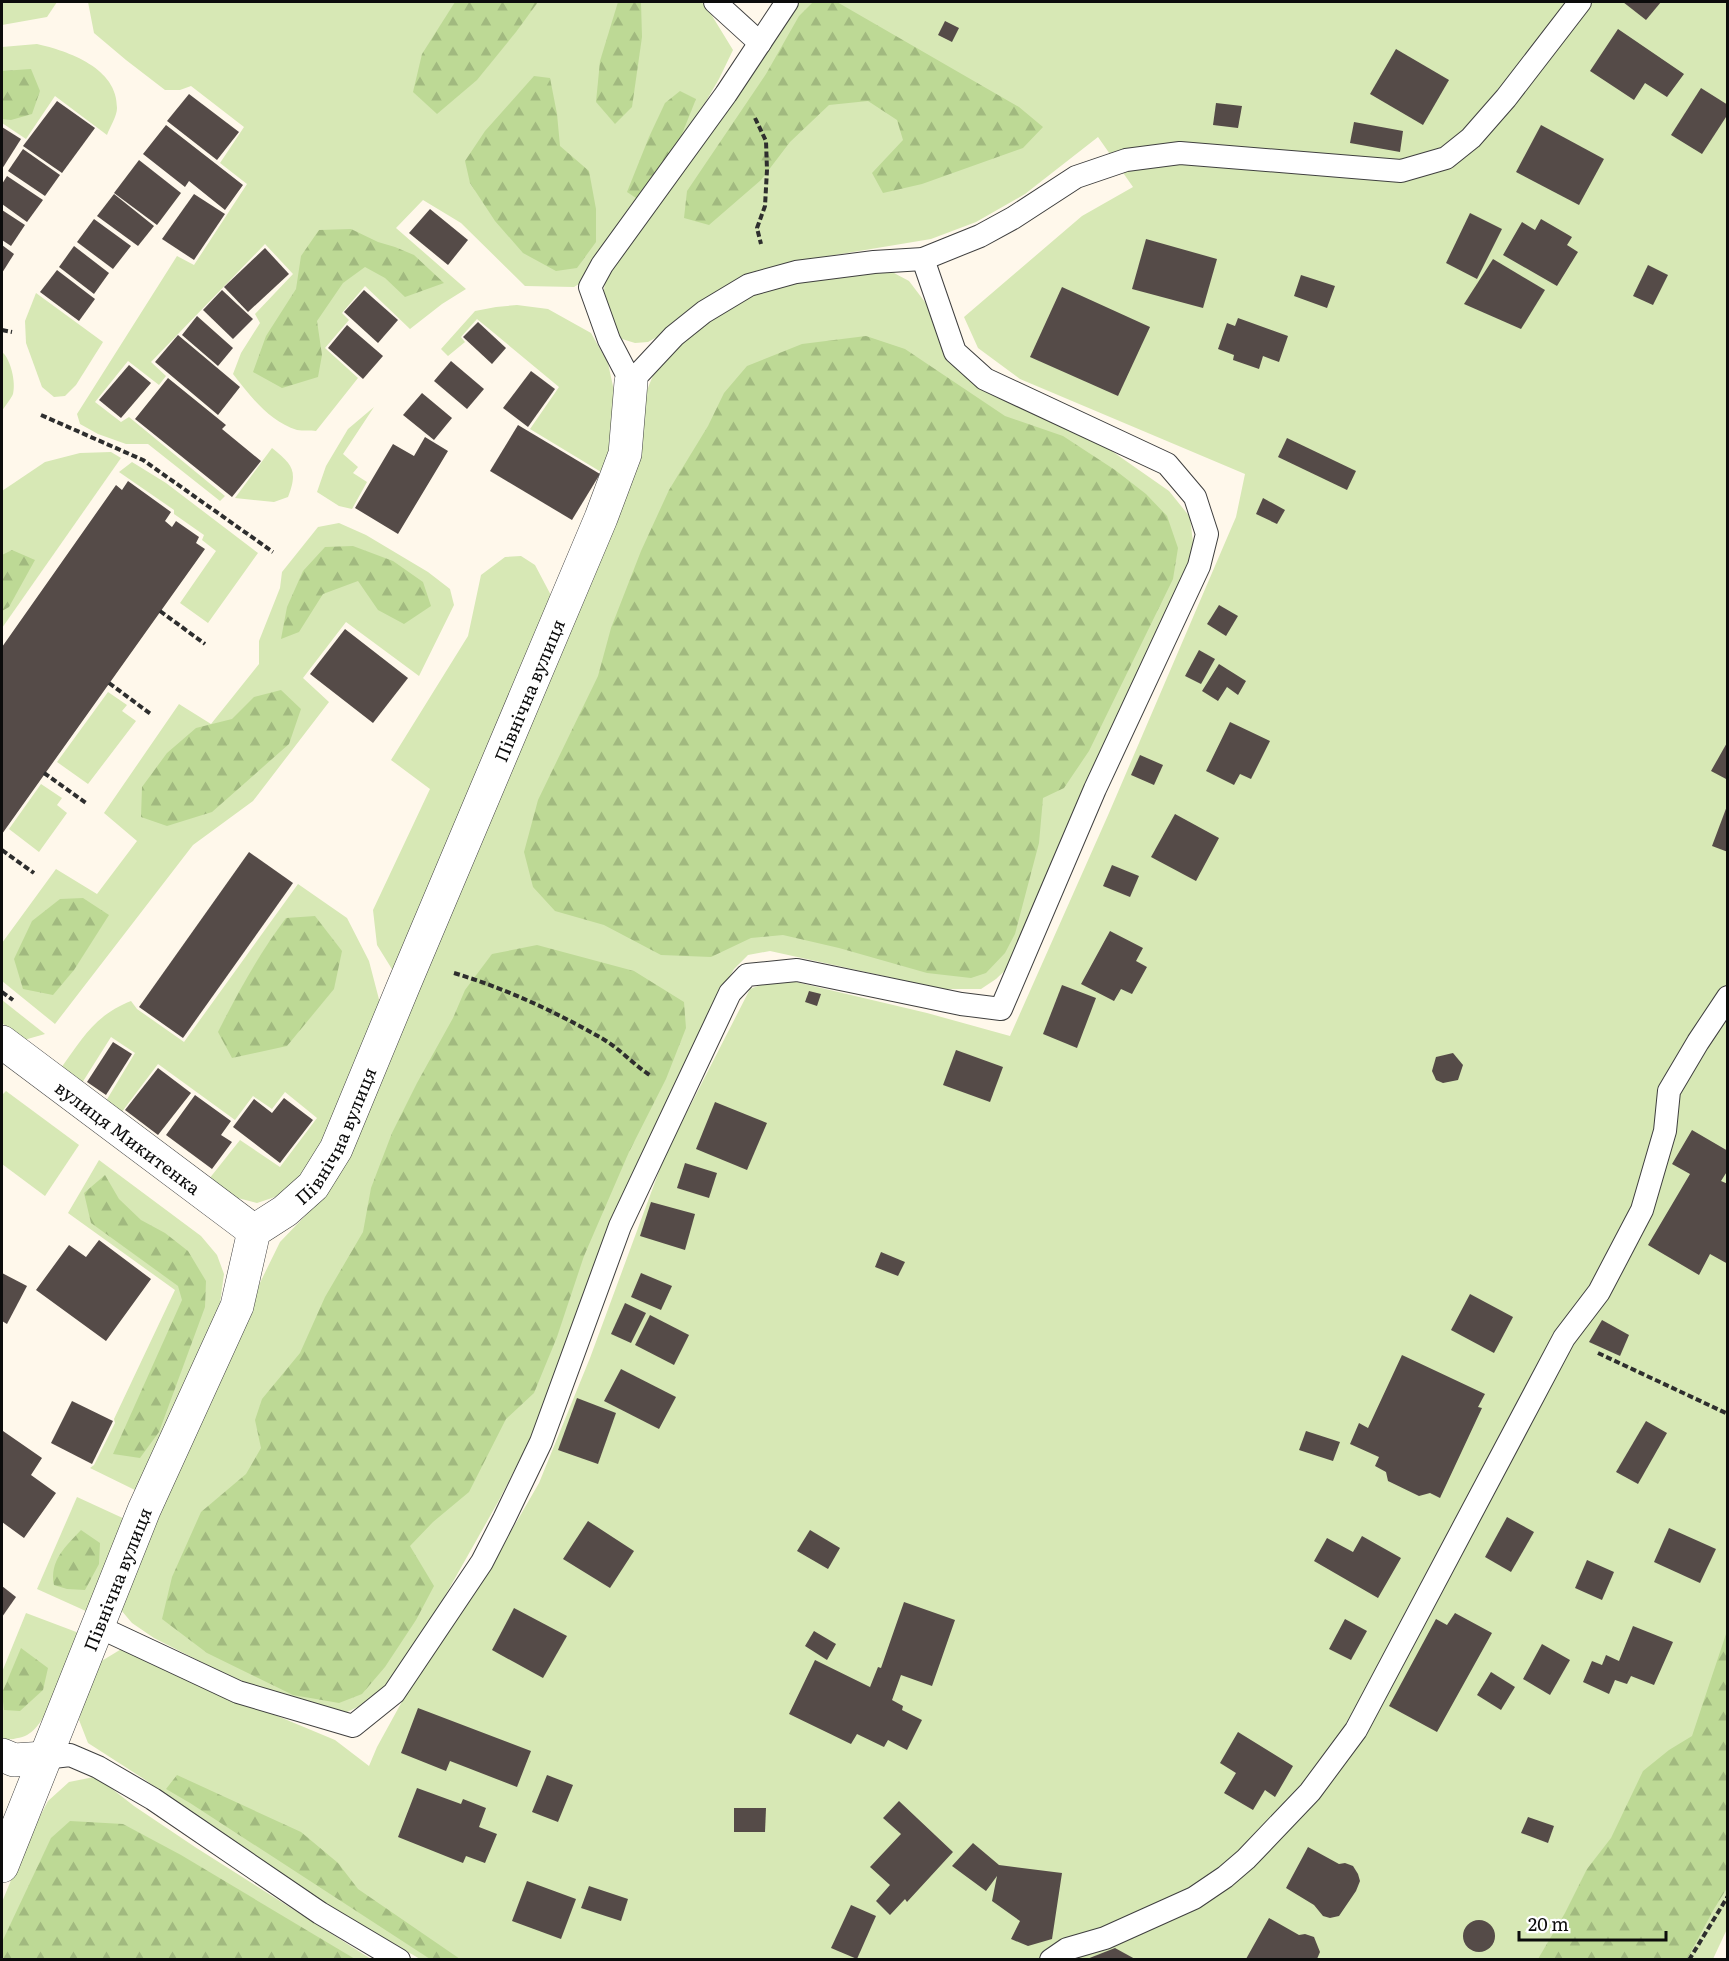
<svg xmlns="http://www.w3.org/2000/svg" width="1729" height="1961" viewBox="0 0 1729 1961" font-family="Literata,serif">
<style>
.grass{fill:#d7e8b5}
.forest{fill:url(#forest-firs)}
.building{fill:#554b48}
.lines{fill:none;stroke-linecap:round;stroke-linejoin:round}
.service-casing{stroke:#3f3f3f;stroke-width:24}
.minor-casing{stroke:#3f3f3f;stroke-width:34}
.path{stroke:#2e2e2e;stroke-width:4;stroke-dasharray:6 3;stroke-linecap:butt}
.service{stroke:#fff;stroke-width:22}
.minor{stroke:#fff;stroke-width:33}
.labels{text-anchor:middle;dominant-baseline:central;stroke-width:6;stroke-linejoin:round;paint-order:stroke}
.street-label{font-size:18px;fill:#0c0c0c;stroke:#fff}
</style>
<defs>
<pattern id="forest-firs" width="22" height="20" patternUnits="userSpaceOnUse" patternTransform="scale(1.5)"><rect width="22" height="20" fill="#bdd995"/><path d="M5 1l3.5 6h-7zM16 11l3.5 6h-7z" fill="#a1b97f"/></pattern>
</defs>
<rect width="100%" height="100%" fill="#fff8eb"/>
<g class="grass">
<polygon points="2,2 57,2 47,17 2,25"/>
<path d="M 88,2 L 701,2 L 706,6 L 733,50 L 719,79 L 660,180 L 597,273 L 574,287 L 525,286 L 461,223 L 423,200 L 396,228 L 466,289 L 442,304 L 410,329 L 365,286 L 342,313 L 349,320 L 325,348 L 358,378 L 316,431 C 311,430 303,431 297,430 C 269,421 250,396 233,374 L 241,353 L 260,323 L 255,314 L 293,274 L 265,244 L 151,362 L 166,376 L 159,385 L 128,361 L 95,402 L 121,422 L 129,417 L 225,496 L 220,501 L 148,444 L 126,444 L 98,434 L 80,424 L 77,414 L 177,256 L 194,265 L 247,184 L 220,163 L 244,127 L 191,86 L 180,90 L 165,90 L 126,60 L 94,33 Z"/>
<path d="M 798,2 L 1727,2 L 1728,1927 L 1713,1959 L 420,1959 L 336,1910 L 218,1833 L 144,1779 L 88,1743 L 79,1720 L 86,1694 L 100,1662 L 123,1648 L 203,1685 L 335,1740 L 369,1766 L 377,1747 L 405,1696 L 502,1547 L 539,1483 L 590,1358 L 665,1155 L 750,989 L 779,978 L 927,1013 L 1010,1036 L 1109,813 L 1236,517 L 1245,474 L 1020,379 L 978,348 L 964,317 L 1082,216 L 1133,187 L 1098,137 L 1025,194 L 976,222 L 931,239 L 793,262 L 648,342 L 635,343 L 622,339 C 605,316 600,306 606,278 Z"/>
<path d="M 37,44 C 68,51 118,68 117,108 C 117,116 110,127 107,135 L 55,96 L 26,139 L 2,123 L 2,47 Z"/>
<path d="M 876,271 L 894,273 L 909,281 L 994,393 L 1106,447 L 1169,491 L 1190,517 L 1194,551 L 1014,962 L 996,979 L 981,989 L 943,989 L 770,951 L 748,955 L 734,969 L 717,1000 L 533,1434 L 498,1502 L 428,1626 L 397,1676 L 366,1703 L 345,1713 L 295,1704 L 219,1671 L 154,1638 L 132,1623 L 121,1610 L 140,1550 L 253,1297 L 280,1242 L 329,1191 L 644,401 C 658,351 678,341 720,315 C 731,307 742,297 754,292 C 790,277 837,276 876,271 Z"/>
<polygon points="36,293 103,342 76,385 65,396 54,397 42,387 26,343 25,321"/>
<polygon points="517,305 548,309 591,333 608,363 620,419 606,475 530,429 559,387 477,319 461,337 465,342 448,356 441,349 475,311 496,307"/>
<path d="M 2,352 C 11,359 16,383 13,394 C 11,399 5,406 2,411 Z"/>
<polygon points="374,407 343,454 358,467 353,473 367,482 352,509 339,506 317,492 326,466 348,429"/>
<path d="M 272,448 C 293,465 298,471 288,497 L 274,502 L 235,498 Z"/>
<polygon points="111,452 121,458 2,628 2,491 45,462 80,453"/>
<polygon points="132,462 166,483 258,553 208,623 180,603 216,551 202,540 204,535 174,514 174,510 119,472"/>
<polygon points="339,523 366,535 428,572 450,589 454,605 419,676 346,622 303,678 329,702 253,801 193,845 55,1024 2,981 2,943 56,869 97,894 137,841 104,813 179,704 211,724 259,664 259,641 280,588 282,572 318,527"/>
<polygon points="521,556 535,565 554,601 395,974 377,945 373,910 430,789 391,760 468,636 481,575 505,557"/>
<polygon points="108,692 127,705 122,711 136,721 88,784 57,762"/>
<polygon points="41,784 62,798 57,805 67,813 39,852 9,829"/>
<path d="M 298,884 L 347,918 L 369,961 L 381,1007 L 332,1122 L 300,1182 L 281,1195 L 257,1203 L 234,1197 L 209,1179 L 240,1140 L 280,1167 L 317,1118 L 285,1092 L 272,1109 L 253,1096 L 235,1120 L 158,1064 L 121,1113 L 106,1101 L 135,1053 L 111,1037 L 82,1083 L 61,1068 C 82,1039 95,1015 131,1001 L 137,1009 L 184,1042 Z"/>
<polygon points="2,1000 45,1034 24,1040 2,1023"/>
<polygon points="6,1091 79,1145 45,1196 2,1164 2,1095"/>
<polygon points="99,1160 201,1236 217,1255 224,1274 220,1303 139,1492 90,1468 94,1465 115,1423 114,1419 175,1290 68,1213"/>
<polygon points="77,1497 127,1520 88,1612 37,1589"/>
<path d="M 26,1613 L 79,1633 C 69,1657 49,1727 25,1736 C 18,1739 9,1739 2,1741 L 2,1672 Z"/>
<polygon points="94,1777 102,1781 134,1806 195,1847 371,1959 2,1960 2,1902 28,1839 48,1801 69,1782"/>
</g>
<g class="forest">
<polygon points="455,2 538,2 516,32 477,80 437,114 413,92 422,54"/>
<polygon points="618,2 641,2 642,37 632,107 615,124 596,102 600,61"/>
<polygon points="813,2 837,2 1019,107 1043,127 1023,148 922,184 883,193 872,173 903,140 897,120 868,101 829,105 790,142 761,180 709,225 684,218 687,191 766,74 799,16"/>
<polygon points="31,69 40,91 32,114 11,120 2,119 2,71"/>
<polygon points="534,76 550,78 557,114 560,146 589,171 596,209 596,242 577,268 556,271 523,253 495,221 470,183 465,161 485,131"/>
<polygon points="680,91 696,99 676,149 639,200 627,192 649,137 665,103"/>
<polygon points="351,229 378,242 395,247 414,255 444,283 405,297 385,278 365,267 343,283 317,321 322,355 318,377 282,388 253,372 266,336 296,289 301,256 319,230"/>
<polygon points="866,336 905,349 1005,416 1063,436 1115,470 1146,494 1167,516 1178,548 1173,579 1089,751 1064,788 1043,798 1039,843 1015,934 1005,953 986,973 971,978 927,973 839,948 783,935 751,938 711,957 661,955 604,925 555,911 533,887 524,852 538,800 598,676 611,628 641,551 669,490 708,426 724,393 747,366 802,344"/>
<polygon points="353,546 393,561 423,582 431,606 404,624 378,610 358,581 323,594 299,632 281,639 287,607 303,571 325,547"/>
<polygon points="12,550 35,560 9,607 2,611 2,555"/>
<polygon points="281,690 301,709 289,744 212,812 167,826 141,817 142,787 167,753 196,728 232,719 254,697"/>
<polygon points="83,898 109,915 74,970 53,995 23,989 14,959 32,921 60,899"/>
<path d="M 315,916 L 342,951 L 334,989 L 287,1046 L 232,1058 L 218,1032 C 238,992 259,954 286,918 Z"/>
<polygon points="537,945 634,971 684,1002 686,1028 666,1079 629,1152 584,1256 557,1337 534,1393 506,1419 469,1492 433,1522 410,1546 434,1586 416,1620 385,1667 362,1694 339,1703 293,1695 207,1653 162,1619 172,1577 201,1512 246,1474 261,1448 255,1420 262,1399 300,1353 325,1297 363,1232 371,1188 392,1133 417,1083 453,1018 465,990 492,954"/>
<polygon points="105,1175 119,1199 141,1220 165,1233 188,1251 206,1281 205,1307 159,1432 140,1458 113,1454 182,1300 178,1286 91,1223 84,1193"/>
<path d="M 81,1530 L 100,1543 L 99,1564 L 85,1590 L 67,1589 L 54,1585 C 49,1561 66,1546 81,1530 Z"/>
<polygon points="1727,1631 1727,1888 1714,1909 1687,1959 1538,1959 1565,1913 1587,1869 1611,1838 1643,1771 1669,1750 1692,1736"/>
<polygon points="21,1648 48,1668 43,1690 20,1711 4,1710 2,1693"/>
<polygon points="177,1775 301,1832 338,1863 358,1889 460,1959 430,1959 190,1803 166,1789"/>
<polygon points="70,1821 123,1824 181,1855 355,1959 2,1959 2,1942 51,1838"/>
</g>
<g class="building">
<polygon points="1623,2 1661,2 1646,20"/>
<polygon points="945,21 959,28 952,42 938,35"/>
<polygon points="1618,29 1684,74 1667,97 1645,83 1634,100 1590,71"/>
<polygon points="1396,49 1449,80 1423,125 1370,94"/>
<polygon points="1701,88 1728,105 1728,114 1702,154 1671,135"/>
<polygon points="189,94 239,132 217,160 167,121"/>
<polygon points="57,101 95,128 62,173 23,146"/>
<polygon points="1216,103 1242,106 1238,128 1213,125"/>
<polygon points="1354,122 1403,131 1400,152 1350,143"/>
<polygon points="166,125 243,185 225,210 189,181 185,187 143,154"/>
<polygon points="1541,125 1604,159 1579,205 1516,172"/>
<polygon points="2,127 21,139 2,169"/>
<polygon points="23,149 60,175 45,196 8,171"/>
<polygon points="139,160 181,193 157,225 114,193"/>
<polygon points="7,176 43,200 27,222 2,204 2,184"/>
<polygon points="114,194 154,226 138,246 97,216"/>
<polygon points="194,194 225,214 194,260 162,239"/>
<polygon points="430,209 468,240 448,265 409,233"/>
<polygon points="2,210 25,225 11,246 2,240"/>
<polygon points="1470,213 1502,229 1477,279 1446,263"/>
<polygon points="94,219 131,246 113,269 77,242"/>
<polygon points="1541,219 1572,237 1567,245 1578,252 1557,286 1503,255 1522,222 1535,230"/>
<polygon points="1146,239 1217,259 1203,308 1132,289"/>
<polygon points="2,245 14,254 2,273"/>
<polygon points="74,246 109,273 94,294 59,267"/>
<polygon points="265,248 289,274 248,312 224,287"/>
<polygon points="1493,259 1545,290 1521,329 1464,304"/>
<polygon points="1648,265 1668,275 1653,305 1633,296"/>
<polygon points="57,270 95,299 79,321 40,292"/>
<polygon points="1301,275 1335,286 1327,308 1294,296"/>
<polygon points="1062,287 1150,327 1118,396 1030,357"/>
<polygon points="222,290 253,319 233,339 203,310"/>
<polygon points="364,290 398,320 378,343 344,312"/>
<polygon points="197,316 233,348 218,366 182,335"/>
<polygon points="1238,318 1288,336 1279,362 1263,356 1259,369 1233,360 1234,355 1218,349 1227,323 1235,326"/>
<polygon points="478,322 506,348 492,364 463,337"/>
<polygon points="347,325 383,356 363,379 328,348"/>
<polygon points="178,335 240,387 218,415 155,362"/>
<polygon points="451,361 484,389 467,409 434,381"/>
<polygon points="129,365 151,383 121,418 99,400"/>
<polygon points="531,371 555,389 528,427 503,408"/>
<polygon points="168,378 226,425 222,429 261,461 232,497 135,419"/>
<polygon points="422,393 452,418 434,440 403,415"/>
<polygon points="518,425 600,474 572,520 490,471"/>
<polygon points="425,437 448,451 398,534 355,508 393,444 414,456"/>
<polygon points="1287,438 1356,471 1347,490 1278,457"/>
<polygon points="128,481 171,512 165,521 172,527 176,521 199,537 196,543 205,549 2,834 2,647 116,485 122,490"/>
<polygon points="1263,498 1285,510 1277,524 1256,514"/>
<polygon points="1219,605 1238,616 1226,636 1207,624"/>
<polygon points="345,629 408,678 373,723 310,674"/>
<polygon points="1199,650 1215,659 1201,684 1185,676"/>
<polygon points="1219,664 1246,681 1238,695 1227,687 1218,701 1202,691"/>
<polygon points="1230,722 1270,741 1251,779 1240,774 1234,785 1206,771"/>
<polygon points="1728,741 1728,780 1711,771"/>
<polygon points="1140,755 1163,765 1154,785 1131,775"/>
<polygon points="1727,806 1728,806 1728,852 1712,846"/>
<polygon points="1175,814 1219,838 1196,881 1151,857"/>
<polygon points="249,852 293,883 183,1038 139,1007"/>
<polygon points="1112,865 1139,876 1130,897 1103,886"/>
<polygon points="1110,931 1143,948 1136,961 1147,967 1132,994 1121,989 1114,1001 1081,984"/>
<polygon points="1062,985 1096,998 1077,1048 1043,1034"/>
<polygon points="809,991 821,994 817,1006 805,1002"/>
<polygon points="113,1042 132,1054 106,1095 87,1082"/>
<polygon points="956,1050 1003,1067 990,1102 943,1085"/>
<polygon points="1453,1053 1463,1065 1458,1080 1443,1083 1436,1080 1432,1071 1436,1057"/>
<polygon points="158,1068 191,1093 158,1135 125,1110"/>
<polygon points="195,1095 231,1121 221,1135 232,1142 212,1169 166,1135"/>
<polygon points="284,1098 313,1120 280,1163 233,1127 254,1099 272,1113"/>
<polygon points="715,1102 767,1123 747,1170 696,1149"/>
<polygon points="1692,1130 1728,1151 1728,1170 1721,1181 1728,1184 1728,1264 1710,1254 1699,1275 1648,1245 1690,1174 1672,1164"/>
<polygon points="685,1163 717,1173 709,1198 677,1188"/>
<polygon points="651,1202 695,1214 685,1250 640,1236"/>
<polygon points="99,1240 151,1279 106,1341 36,1290 69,1245 86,1257"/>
<polygon points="881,1252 905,1262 898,1276 875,1267"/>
<polygon points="2,1273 27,1286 7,1324 2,1321"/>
<polygon points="641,1273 672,1286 661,1310 631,1297"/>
<polygon points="1470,1294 1513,1317 1494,1353 1451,1330"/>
<polygon points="625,1303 646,1313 631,1343 611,1334"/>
<polygon points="650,1315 689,1335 674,1365 635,1345"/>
<polygon points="1602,1320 1629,1335 1620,1356 1589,1342"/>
<polygon points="1402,1355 1485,1394 1478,1407 1482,1408 1440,1498 1430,1493 1419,1496 1388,1481 1386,1472 1375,1466 1379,1457 1350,1444 1359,1423 1368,1428"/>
<polygon points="621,1369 676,1397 659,1429 604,1401"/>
<polygon points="577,1398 616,1413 598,1464 558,1450"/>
<polygon points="72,1401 113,1421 92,1464 51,1443"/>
<polygon points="1646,1421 1667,1433 1638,1484 1616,1472"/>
<polygon points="3,1431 42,1458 31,1475 56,1493 24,1538 2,1522 2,1433"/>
<polygon points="1306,1431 1340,1442 1333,1461 1299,1450"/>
<polygon points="1507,1517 1534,1532 1511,1572 1485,1557"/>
<polygon points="588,1521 634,1551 610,1588 563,1559"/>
<polygon points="1669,1528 1716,1549 1700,1583 1654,1562"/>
<polygon points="810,1530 840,1548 828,1569 797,1551"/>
<polygon points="1362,1536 1401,1558 1378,1598 1314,1561 1327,1538 1353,1552"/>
<polygon points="1587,1560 1614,1572 1602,1600 1575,1588"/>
<polygon points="2,1586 16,1597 2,1617"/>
<polygon points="904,1602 955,1620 932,1686 901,1675 892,1700 903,1706 902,1710 922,1720 907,1750 888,1740 884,1747 857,1734 851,1744 789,1714 815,1660 870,1687 878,1667 881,1668"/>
<polygon points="514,1608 567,1636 543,1678 492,1650"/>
<polygon points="1455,1613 1492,1633 1437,1732 1389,1706 1436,1619 1447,1625"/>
<polygon points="1345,1619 1367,1631 1351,1660 1329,1649"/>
<polygon points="1633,1626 1673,1642 1654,1685 1631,1676 1627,1684 1615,1680 1609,1694 1583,1682 1592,1661 1602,1665 1606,1655 1619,1661"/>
<polygon points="814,1631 836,1644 827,1660 805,1646"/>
<polygon points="1542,1644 1570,1660 1550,1695 1523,1679"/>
<polygon points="1491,1672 1515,1687 1501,1710 1477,1695"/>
<polygon points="418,1708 531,1751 517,1787 450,1761 446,1771 401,1753"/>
<polygon points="1238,1732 1293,1766 1275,1797 1265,1790 1253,1810 1224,1793 1236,1773 1220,1763"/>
<polygon points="547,1775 573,1785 558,1822 532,1812"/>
<polygon points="417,1788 461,1804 463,1799 486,1808 479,1827 497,1834 485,1863 466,1856 463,1863 398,1837"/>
<polygon points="899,1801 953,1852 907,1902 905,1899 890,1915 876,1901 890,1885 870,1867 901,1834 883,1818"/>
<polygon points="734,1808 766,1808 765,1832 734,1832"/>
<polygon points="1528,1817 1554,1826 1548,1843 1521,1833"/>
<polygon points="973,1843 999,1865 1062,1873 1052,1939 1028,1946 1011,1939 1020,1921 992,1901 997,1876 986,1891 952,1866"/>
<polygon points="1308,1847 1339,1864 1345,1863 1353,1866 1358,1874 1360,1881 1356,1891 1339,1916 1330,1918 1323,1916 1314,1905 1286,1888"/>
<polygon points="527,1881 576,1899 561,1939 512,1921"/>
<polygon points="589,1886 628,1899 621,1921 581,1908"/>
<polygon points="851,1905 876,1916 857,1959 831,1948"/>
<polygon points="1269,1918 1299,1935 1305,1934 1314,1937 1320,1952 1317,1959 1246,1959"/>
<circle cx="1479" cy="1936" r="16"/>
<polygon points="1115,1948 1135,1959 1087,1959"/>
</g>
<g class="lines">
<g class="service-casing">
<g id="service">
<polyline points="715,2 760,43"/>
<polyline points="787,2 726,94 602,265 590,287 609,340 631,382 674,336 704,312 749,285 796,272 874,262 923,259 980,236 1013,218 1076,177 1126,160 1180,153 1401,171 1446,158 1471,138 1506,98 1580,2"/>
<polyline points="97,1626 238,1692 353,1726 394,1693 482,1562 504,1519 541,1442 620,1226 730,993 747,975 797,970 961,1004 1001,1009 1095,789 1199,566 1207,534 1195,497 1167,464 985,379 955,352 923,259"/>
<polyline points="45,1758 70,1755 98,1767 153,1799 320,1913 399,1960"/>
<polyline points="1051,1960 1067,1949 1105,1938 1194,1898 1225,1877 1246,1859 1310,1792 1356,1730 1564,1338 1599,1292 1642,1210 1665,1131 1669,1091 1698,1042 1728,997"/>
</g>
</g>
<g class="minor-casing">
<g id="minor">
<path id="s1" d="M 2,1042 L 254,1231"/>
<polyline points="2,1755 14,1760 45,1758"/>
<path id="s2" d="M 2,1866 L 144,1510 L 237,1306 L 254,1231 L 285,1211 L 313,1186 L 336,1149 L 403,987 L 601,518 L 625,454 L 631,382"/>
</g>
</g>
<g class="path">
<polyline points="755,118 766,141 767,170 765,206 757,228 761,244"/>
<polyline points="2,330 12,332"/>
<polyline points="41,415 143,460 273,552"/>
<polyline points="160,611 205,644"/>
<polyline points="109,683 152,715"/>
<polyline points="44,773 86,803"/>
<polyline points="2,850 34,873"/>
<path d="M 454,973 C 507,989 556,1012 603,1039 C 620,1049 634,1065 651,1076"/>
<polyline points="2,992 13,1000"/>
<polyline points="1598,1353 1728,1414"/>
<polyline points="1689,1960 1728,1896"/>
</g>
<use href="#service" class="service"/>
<use href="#minor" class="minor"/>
</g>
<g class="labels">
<g class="street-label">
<text stroke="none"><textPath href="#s2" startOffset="1300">Північна вулиця</textPath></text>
<text stroke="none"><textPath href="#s2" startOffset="814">Північна вулиця</textPath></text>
<text stroke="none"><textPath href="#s1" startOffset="158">вулиця Микитенка</textPath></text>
<text stroke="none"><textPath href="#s2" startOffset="309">Північна вулиця</textPath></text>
</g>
</g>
<rect width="1729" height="1961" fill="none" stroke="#0c0c0c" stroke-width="6"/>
<path d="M1519 1931v9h147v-9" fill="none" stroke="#0c0c0c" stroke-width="3"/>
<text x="1528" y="1931" font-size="18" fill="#0c0c0c" stroke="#ffffff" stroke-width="4.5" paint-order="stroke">20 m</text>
</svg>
